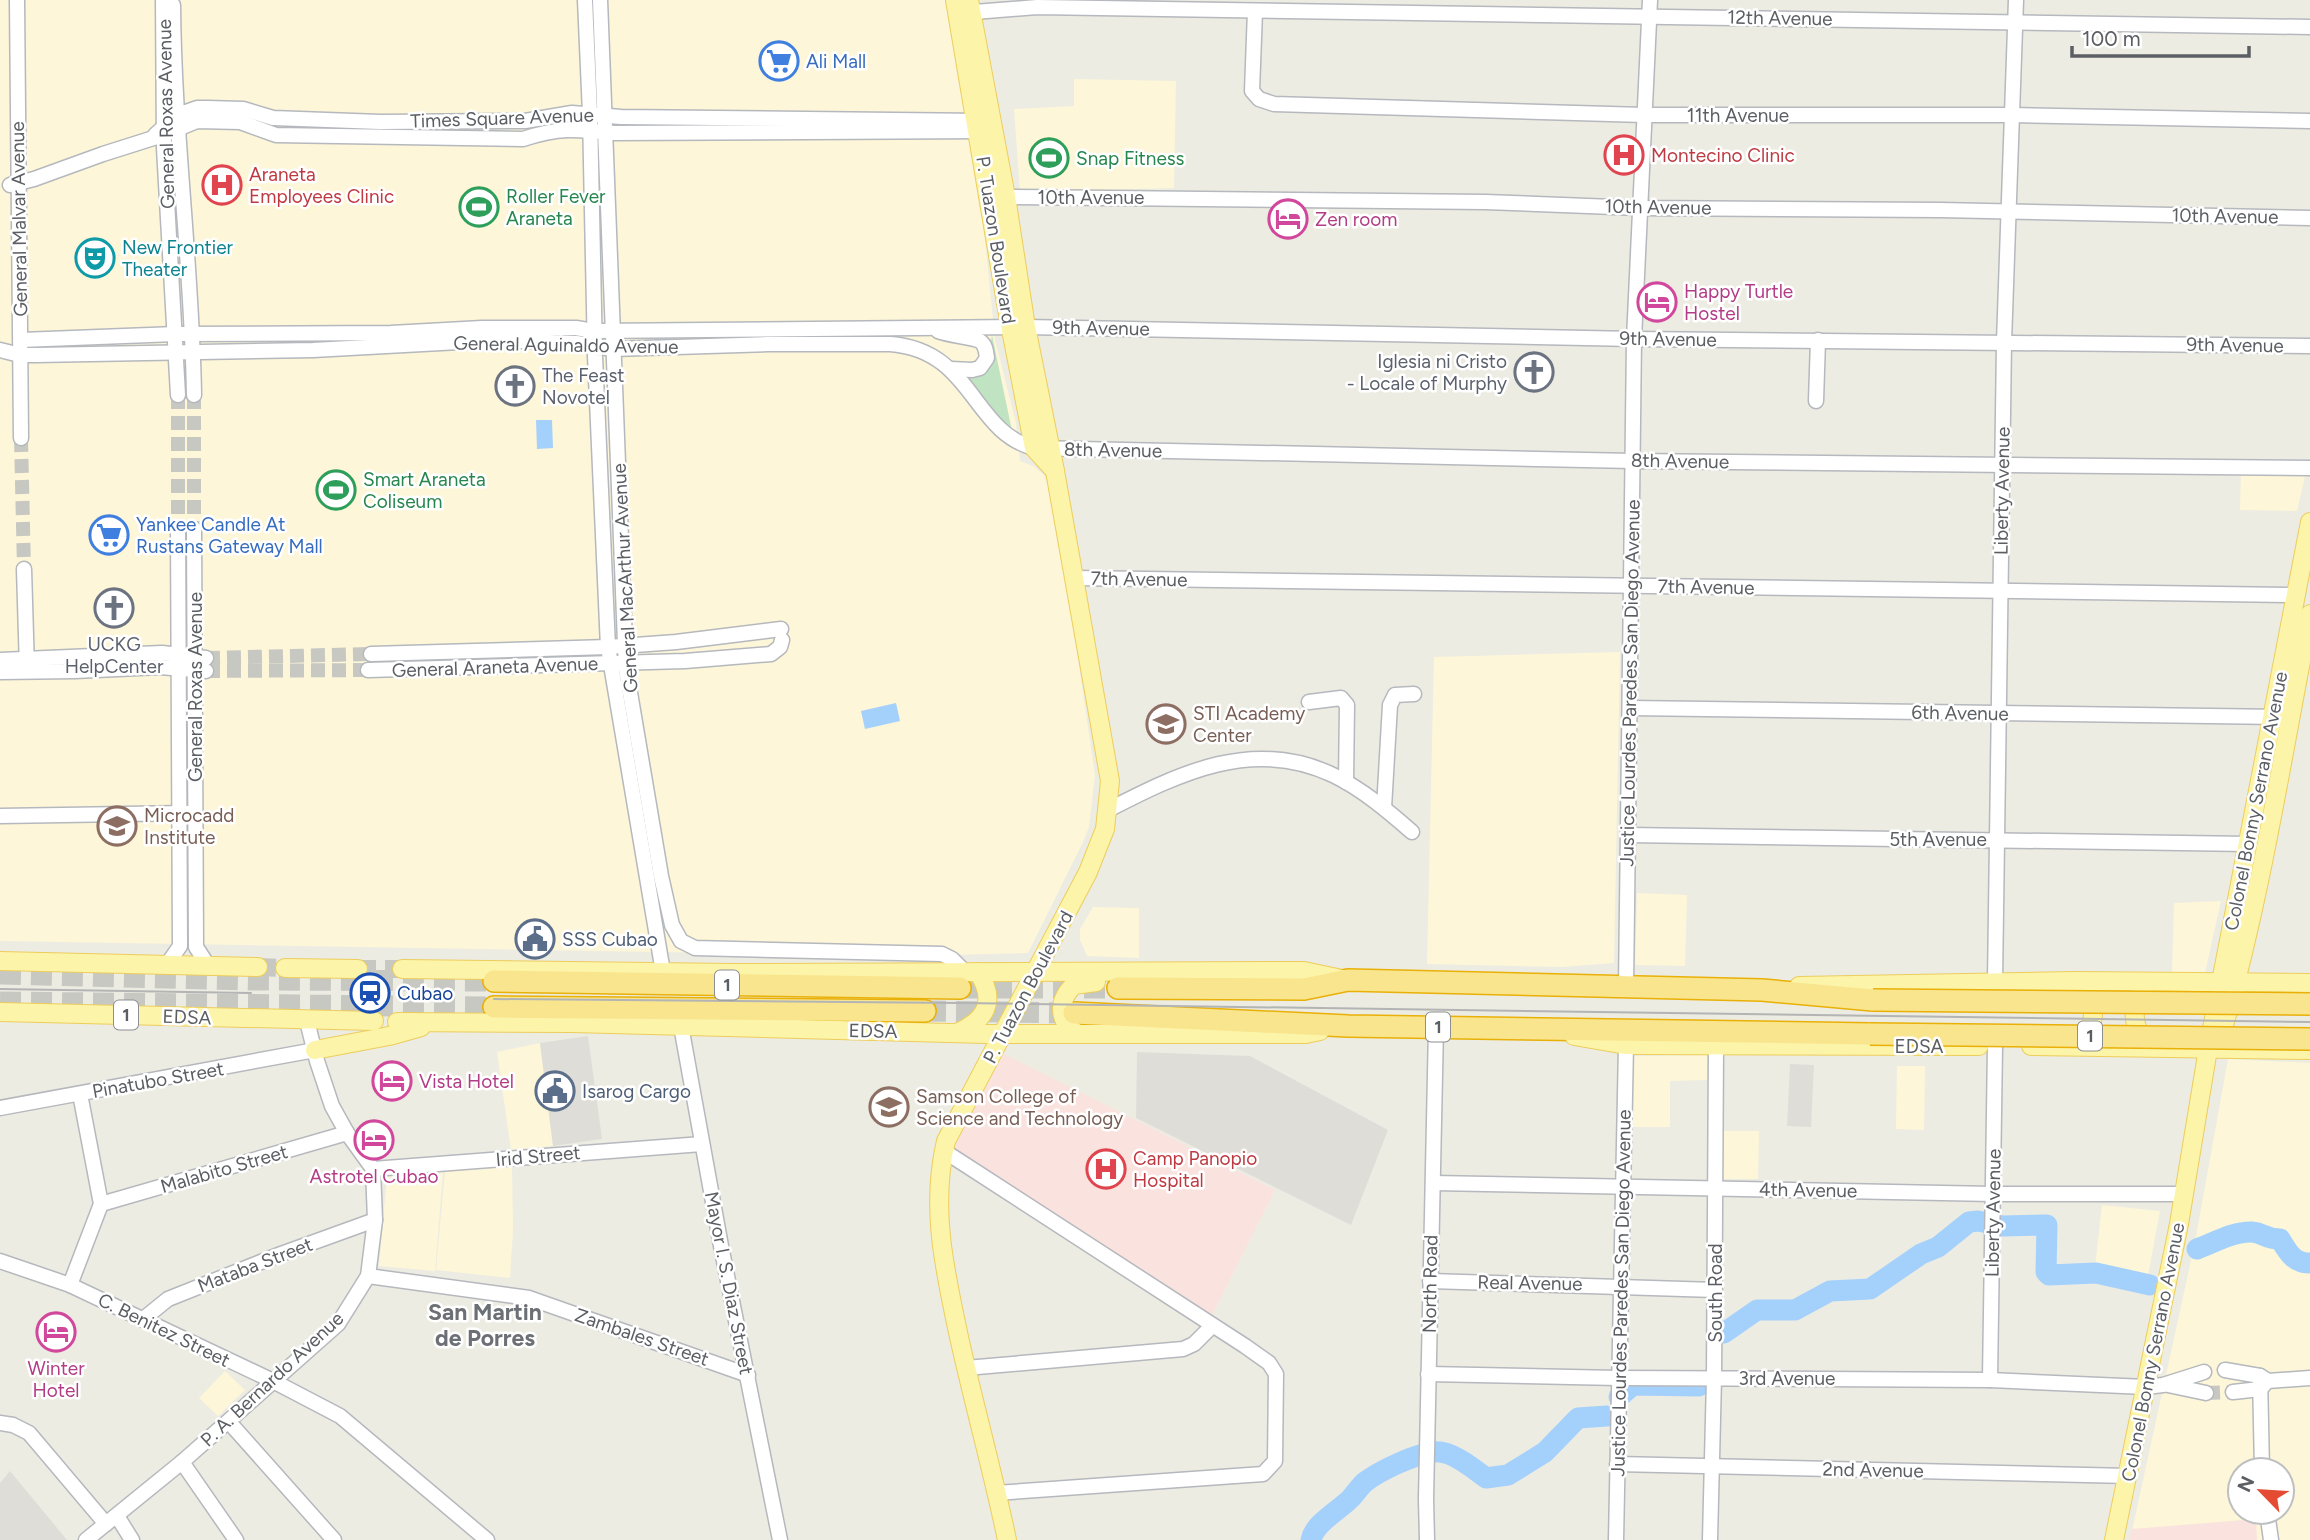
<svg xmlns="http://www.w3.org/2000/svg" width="2310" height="1540" viewBox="0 0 2310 1540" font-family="Figtree,sans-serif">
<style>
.commercial{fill:#fdf6d8;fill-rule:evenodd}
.industrial{fill:#dfddd7}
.medical{fill:#fae3df}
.green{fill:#c0e4c2}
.water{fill:#a4d0fc}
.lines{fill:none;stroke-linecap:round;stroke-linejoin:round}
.river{stroke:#a4d0fc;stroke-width:21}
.minor-tunnel{stroke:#c8c8c3;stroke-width:14;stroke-dasharray:14 7;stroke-linecap:butt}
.major-tunnel{stroke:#c8c8c3;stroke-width:18;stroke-dasharray:18 9;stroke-linecap:butt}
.highway-tunnel{stroke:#c8c8c3;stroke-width:21;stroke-dasharray:21 10;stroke-linecap:butt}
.minor-casing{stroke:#b5b8bd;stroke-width:17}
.major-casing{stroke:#edcd5c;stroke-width:20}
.highway-casing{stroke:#e9b007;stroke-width:24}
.minor{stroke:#fff;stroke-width:14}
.major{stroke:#fcf4a9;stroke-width:18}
.highway{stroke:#f9e58e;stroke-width:21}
.tram{stroke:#b3b4b4;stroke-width:2}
.highway-bridge-casing{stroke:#e9b007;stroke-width:24;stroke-linecap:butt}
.highway-bridge{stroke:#f9e58e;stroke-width:21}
.labels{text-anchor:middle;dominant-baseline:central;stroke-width:5;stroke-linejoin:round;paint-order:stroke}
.shield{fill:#fff;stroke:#8c8e92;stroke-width:2}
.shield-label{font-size:18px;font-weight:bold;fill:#5b5e63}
.street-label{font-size:19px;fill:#5b5e63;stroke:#fff}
.shop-label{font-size:19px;fill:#366cbe;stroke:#fff;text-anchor:start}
.health-label{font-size:19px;fill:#be3a42;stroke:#fff;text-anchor:start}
.leisure-label{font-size:19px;fill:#27864d;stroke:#fff;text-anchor:start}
.hotel-label{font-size:19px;fill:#b23c85;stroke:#fff;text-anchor:start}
.culture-label{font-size:19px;fill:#0d838f;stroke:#fff;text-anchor:start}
.worship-label{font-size:19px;fill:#5b616d;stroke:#fff;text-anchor:end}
.education-label{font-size:19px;fill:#785e54;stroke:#fff;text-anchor:start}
.service-label{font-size:19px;fill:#4e5e75;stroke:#fff;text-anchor:start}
.transit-label{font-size:19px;fill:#164399;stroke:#fff;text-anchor:start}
.quarter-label{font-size:23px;font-weight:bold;fill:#6c7075;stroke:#fff}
</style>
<rect width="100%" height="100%" fill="#edece3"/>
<g class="commercial">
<polygon points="0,0 948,0 979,178 995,340 1016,423 1020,461 1033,466 1044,475 1049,488 1074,631 1095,775 1089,827 1083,842 1028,953 902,956 0,941"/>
<polygon points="1074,79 1176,81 1174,188 1020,192 1014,109 1074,106"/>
<polygon points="2241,472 2306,472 2297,511 2240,510"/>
<polygon points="1620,652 1614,963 1562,967 1427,964 1434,657"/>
<polygon points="1637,893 1687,895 1685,966 1635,965"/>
<polygon points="2221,901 2205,973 2200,976 2172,975 2174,903"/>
<polygon points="1093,907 1139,908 1139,958 1087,956 1080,940 1080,929"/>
<polygon points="540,1043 553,1146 511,1150 497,1052"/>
<polygon points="1707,1055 1707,1080 1670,1081 1670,1127 1633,1127 1633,1056"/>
<path d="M 2228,1059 L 2310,1063 L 2310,1540 L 2130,1540 L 2195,1242 ZM 2240,1470 L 2282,1470 L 2282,1512 L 2240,1512 Z"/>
<polygon points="1897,1066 1925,1066 1924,1130 1896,1129"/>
<polygon points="1720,1131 1759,1131 1758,1179 1720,1179"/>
<polygon points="512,1165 513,1231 510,1278 436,1270 445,1171"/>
<polygon points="443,1172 435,1271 379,1266 387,1177"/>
<polygon points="2102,1205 2160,1211 2148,1276 2095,1267"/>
<polygon points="225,1371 245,1390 218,1416 199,1398"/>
</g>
<g class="industrial">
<polygon points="588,1036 602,1139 553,1146 540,1043"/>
<polygon points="1137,1052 1250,1056 1388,1130 1351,1225 1136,1118"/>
<polygon points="1790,1064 1814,1065 1811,1127 1787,1126"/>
<polygon points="10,1471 67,1540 0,1540 0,1483"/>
</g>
<g class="medical">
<polygon points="1004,1054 1275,1190 1211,1317 949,1151"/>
<polygon points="2256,1519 2257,1540 2129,1540 2132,1529"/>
</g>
<polygon class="green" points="992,335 1012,431 1000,421 960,374 987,366"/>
<g class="water">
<polygon points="536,420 552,420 553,448 537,449"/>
<polygon points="896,703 900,721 865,729 861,711"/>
</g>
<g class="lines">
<g class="river">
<path d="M 2197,1249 C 2214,1243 2234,1231 2252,1232 C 2264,1233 2265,1239 2280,1239 C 2288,1252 2293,1263 2310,1263"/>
<polyline points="1724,1333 1757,1310 1795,1310 1830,1291 1870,1289 1921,1254 1938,1247 1969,1222 1978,1221 2003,1226 2047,1225 2046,1272 2049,1275 2096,1273 2150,1285"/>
<polyline points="1619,1397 1633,1385 1699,1386"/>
<path d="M 1311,1540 C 1314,1523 1340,1510 1351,1498 C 1356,1493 1360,1486 1365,1482 C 1381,1470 1415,1454 1434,1452 C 1451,1450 1473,1468 1486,1478 L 1508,1475 L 1545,1452 L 1578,1418 L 1607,1416"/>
</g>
<g class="minor-tunnel">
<polyline points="178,395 178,529"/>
<polyline points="194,395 194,529"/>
<polyline points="21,438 24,569"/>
<polyline points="206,658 371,654"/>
<polyline points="206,671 368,670"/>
<polyline points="2206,1393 2233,1392"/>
</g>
<g class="major-tunnel">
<polyline points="258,967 285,968"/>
<polyline points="358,969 402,969"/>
</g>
<g class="highway-tunnel">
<polyline points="0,974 251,980 494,981"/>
<polyline points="960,988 1118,988"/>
<polyline points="0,1002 494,1007"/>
<polyline points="925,1011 1074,1013"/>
</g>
<g class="minor-casing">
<g id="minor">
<polyline points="17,0 21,438"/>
<polyline points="163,0 164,148 178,395"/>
<polyline points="585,0 590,114 595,356 608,647 663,972"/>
<polyline points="600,0 626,669 661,876 672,925 681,941 695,948 942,954 952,959 965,972"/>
<path d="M 173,5 C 174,135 192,265 194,395"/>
<polyline points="1255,11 1252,91 1259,99 1274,104 1644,115 2011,115 2310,121"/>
<polyline points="962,13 1037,7 2310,27"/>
<polyline points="155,135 177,115 197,108 207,108 243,109 273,118 380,122 525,121 572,113 621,117 983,121"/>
<path d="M 10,185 L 34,179 L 103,154 L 163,135 L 197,121 L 240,122 L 276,135 L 523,139 C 560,127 576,129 613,133 L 987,131"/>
<polyline points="1006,197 1485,202 1639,208 1940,210 2310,218"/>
<path d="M 938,331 C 948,335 975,338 980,341 C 986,345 986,352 987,358 L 980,368 L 972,370 L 951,369"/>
<polyline points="21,340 176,334 391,333 482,328 576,328 594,331 1026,327 1634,339 2310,346"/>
<path d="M 0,350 L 20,355 L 36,355 L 313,350 L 496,340 L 576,343 L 613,349 L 768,344 L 890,344 C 973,350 972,432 1034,448 L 1633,461 L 2310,468"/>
<polyline points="1816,401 1818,340"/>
<polyline points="194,529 196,947 209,967"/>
<polyline points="24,569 27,669"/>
<polyline points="1074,578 2295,595"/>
<polyline points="371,654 608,647 676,642 781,629"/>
<polyline points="0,660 162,653 206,658"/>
<polyline points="368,670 685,661 771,654 780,647 782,640"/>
<polyline points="0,672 75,671 160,667 206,671"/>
<polyline points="1309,702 1341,698 1347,705 1346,782"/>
<polyline points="1630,708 2281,717"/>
<polyline points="1384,808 1390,705 1395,695 1414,694"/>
<path d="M 1108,810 C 1180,773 1253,737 1333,775 C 1362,789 1388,811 1412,832"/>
<polyline points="0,816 188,813"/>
<polyline points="1628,835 2248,844"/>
<polyline points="166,966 180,946 178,529"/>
<polyline points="1995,982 2004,342 2016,0"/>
<polyline points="1626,988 1634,339 1650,0"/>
<polyline points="681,1026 721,1246 780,1540"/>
<polyline points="0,1108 315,1050"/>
<polyline points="944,1151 1245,1346 1269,1363 1276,1374 1275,1461 1263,1474 996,1493"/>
<polyline points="373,1169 702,1144"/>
<polyline points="1433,1183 1993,1194 2184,1194"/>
<polyline points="101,1204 347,1133"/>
<polyline points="0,1261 70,1285 273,1381 340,1416 487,1540"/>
<polyline points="368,1276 529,1298 748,1375"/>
<polyline points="1430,1281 1715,1290"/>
<polyline points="70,1285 101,1204 80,1094"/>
<polyline points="142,1320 168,1299 281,1254 375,1220"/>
<polyline points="966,1368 1183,1349 1194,1344 1212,1326"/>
<polyline points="2225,1370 2260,1376 2268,1381 2310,1378"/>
<polyline points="1428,1374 1618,1378 1990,1380 2146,1387 2163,1385 2204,1372"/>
<polyline points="2260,1376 2262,1470"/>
<polyline points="1990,1380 1995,1046"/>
<polyline points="2168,1385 2206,1393"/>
<polyline points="2233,1392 2260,1389 2264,1385"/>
<polyline points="229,1422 334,1540"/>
<polyline points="0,1423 13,1425 29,1433 106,1524"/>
<polyline points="182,1462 236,1540"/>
<polyline points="1617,1464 2129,1476"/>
<polyline points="2267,1512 2271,1540"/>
<polyline points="117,1516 132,1540"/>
<polyline points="86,1540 182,1462 338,1324 368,1276 375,1220 373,1169 347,1133 332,1106 317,1061 307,1021"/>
<polyline points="1427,1540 1426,1499 1436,1027"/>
<polyline points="1616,1540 1626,1045"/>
<polyline points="1710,1540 1714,1378 1716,1047"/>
</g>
</g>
<g class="major-casing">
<g id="major">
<polyline points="955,0 1007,309 1034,448 1055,471"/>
<path d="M 969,0 L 1006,197 L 1026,327 L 1055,471 L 1110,781 L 1105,829 L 1088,872 L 946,1141 C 930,1208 945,1271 959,1337 C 974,1405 993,1472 1007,1540"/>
<polyline points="0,961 258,967"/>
<polyline points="285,968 358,969"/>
<polyline points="402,969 733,973 1304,971 1342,979"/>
<polyline points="1799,986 2075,981 2310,983"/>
<path d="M 2142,993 C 2130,1011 2133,1031 2150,1045"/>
<polyline points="0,1012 374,1021"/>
<polyline points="397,1022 572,1023 986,1034 1306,1034 1320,1031"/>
<path d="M 957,1033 C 986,1020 997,1001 978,972"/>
<path d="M 1078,1034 C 1058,1022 1057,1001 1074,985 L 1096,982"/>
<polyline points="1574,1036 1626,1045 1979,1046"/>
<path d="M 2220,1039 C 2261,900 2282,756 2310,614"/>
<path d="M 2077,1044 C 2094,1030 2098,1010 2086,991"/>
<polyline points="2031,1046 2310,1050"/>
<polyline points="315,1050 389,1036 421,1027"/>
<polyline points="2114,1540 2179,1224 2208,1049 2310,522"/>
</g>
</g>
<g class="highway-casing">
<g id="highway">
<polyline points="494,981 960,988"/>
<polyline points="1118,988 1304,989 1348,980 1762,990 1873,1000"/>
<polyline points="494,1007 925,1011"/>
<polyline points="1074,1013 1348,1026 1870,1034"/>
</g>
</g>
<use href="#minor" class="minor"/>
<use href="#major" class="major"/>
<use href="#highway" class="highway"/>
<g class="tram">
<polyline points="0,989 251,993"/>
<polyline points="494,999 960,1003 2310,1022"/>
</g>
<g class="highway-bridge-casing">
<g id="highway-bridge">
<polyline points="1873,1000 2310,1004"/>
<polyline points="1870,1034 2310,1039"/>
</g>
</g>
<use href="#highway-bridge" class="highway-bridge"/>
</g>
<defs>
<g id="supermarket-ring" transform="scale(2.0125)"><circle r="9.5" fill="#fff" stroke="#3f7fe0" stroke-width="1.5"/><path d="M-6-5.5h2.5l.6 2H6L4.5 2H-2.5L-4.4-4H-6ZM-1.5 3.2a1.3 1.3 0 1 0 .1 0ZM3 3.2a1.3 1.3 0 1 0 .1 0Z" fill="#3f7fe0"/></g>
<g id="hospital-ring" transform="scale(2.0125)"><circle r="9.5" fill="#fff" stroke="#e0444e" stroke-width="1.5"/><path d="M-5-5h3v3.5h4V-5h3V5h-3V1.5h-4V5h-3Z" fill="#e0444e"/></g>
<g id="stadium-ring" transform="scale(2.0125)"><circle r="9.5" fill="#fff" stroke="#2e9e5b" stroke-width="1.5"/><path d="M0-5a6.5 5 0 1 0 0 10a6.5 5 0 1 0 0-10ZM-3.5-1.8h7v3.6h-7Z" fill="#2e9e5b"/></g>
<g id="hotel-ring" transform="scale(2.0125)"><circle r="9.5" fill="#fff" stroke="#d1479c" stroke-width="1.5"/><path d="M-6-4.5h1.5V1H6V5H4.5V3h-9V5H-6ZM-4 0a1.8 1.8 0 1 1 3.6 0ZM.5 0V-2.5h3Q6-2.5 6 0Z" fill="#d1479c"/></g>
<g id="theatre-ring" transform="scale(2.0125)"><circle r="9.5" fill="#fff" stroke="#0f9aa8" stroke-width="1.5"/><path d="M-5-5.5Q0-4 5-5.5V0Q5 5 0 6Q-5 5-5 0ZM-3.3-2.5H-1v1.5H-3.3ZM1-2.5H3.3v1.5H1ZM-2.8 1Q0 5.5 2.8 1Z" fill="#0f9aa8"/></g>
<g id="church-ring" transform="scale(2.0125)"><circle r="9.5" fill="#fff" stroke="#6b7280" stroke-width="1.5"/><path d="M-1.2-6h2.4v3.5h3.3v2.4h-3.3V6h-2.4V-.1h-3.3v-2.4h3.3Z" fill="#6b7280"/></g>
<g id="university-ring" transform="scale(2.0125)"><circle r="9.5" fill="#fff" stroke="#8d6e63" stroke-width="1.5"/><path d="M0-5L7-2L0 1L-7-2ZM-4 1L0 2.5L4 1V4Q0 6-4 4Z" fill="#8d6e63"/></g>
<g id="civic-ring" transform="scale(2.0125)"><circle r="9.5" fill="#fff" stroke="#5c6f8a" stroke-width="1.5"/><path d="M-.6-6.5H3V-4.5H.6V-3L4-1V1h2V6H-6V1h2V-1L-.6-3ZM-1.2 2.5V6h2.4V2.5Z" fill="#5c6f8a"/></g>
<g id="station-ring" transform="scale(2.0125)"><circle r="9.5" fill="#fff" stroke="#1a4fb4" stroke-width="1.5"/><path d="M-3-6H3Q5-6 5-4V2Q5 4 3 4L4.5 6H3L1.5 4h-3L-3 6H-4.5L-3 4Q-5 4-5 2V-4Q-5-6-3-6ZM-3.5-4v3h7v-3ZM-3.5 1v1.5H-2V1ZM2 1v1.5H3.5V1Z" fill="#1a4fb4"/></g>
</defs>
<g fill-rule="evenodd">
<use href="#supermarket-ring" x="779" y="61"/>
<use href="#hospital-ring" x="1624" y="155"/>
<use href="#stadium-ring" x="1049" y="158"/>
<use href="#hospital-ring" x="222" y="185"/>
<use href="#stadium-ring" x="479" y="207"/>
<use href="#hotel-ring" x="1288" y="219"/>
<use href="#theatre-ring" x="95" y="258"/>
<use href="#hotel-ring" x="1657" y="302"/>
<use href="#church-ring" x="1534" y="372"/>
<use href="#church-ring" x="515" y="386"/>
<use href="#stadium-ring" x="336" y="490"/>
<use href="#supermarket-ring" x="109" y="535"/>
<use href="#church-ring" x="114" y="608"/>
<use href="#university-ring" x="1166" y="724"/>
<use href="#university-ring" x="117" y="826"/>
<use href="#civic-ring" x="535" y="939"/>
<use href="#station-ring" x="370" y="993"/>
<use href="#hotel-ring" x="392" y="1081"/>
<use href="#civic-ring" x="555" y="1091"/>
<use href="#university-ring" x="889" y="1107"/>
<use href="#hotel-ring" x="374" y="1140"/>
<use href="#hospital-ring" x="1106" y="1169"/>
<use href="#hotel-ring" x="56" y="1332"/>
</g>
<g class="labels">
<g class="shield">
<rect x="715" y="970.5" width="24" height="29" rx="5"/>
<rect x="114" y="1000.5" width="24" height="29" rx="5"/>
<rect x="1426" y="1012.5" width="24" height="29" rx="5"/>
<rect x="2078" y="1021.5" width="24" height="29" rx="5"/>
</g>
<g class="shield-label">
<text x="727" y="985">1</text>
<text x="126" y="1015">1</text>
<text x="1438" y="1027">1</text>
<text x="2090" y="1036">1</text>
</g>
<g class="street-label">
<text transform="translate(1780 18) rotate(1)">12th Avenue</text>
<text transform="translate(166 114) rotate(-91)">General Roxas Avenue</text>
<text x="1738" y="115">11th Avenue</text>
<text transform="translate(502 118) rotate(-2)">Times Square Avenue</text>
<text x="1091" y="197">10th Avenue</text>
<text transform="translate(1658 207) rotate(1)">10th Avenue</text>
<text transform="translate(2225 216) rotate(1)">10th Avenue</text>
<text transform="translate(19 219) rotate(-91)">General Malvar Avenue</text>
<text transform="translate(996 240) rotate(81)">P. Tuazon Boulevard</text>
<text transform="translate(1101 328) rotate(1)">9th Avenue</text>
<text transform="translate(1668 339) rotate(1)">9th Avenue</text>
<text transform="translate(566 345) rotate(1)">General Aguinaldo Avenue</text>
<text transform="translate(2235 345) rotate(1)">9th Avenue</text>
<text transform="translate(1113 450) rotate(1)">8th Avenue</text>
<text transform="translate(1680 461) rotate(1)">8th Avenue</text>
<text transform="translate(2002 491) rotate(-89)">Liberty Avenue</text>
<text transform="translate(625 578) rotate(-93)">General MacArthur Avenue</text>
<text transform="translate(1139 579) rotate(1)">7th Avenue</text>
<text transform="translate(1706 587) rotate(1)">7th Avenue</text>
<text transform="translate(495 667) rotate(-2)">General Araneta Avenue</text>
<text transform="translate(1630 683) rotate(-89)">Justice Lourdes Paredes San Diego Avenue</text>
<text transform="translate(195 687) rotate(-90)">General Roxas Avenue</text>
<text transform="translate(1960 713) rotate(1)">6th Avenue</text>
<text transform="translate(2256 801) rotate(-79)">Colonel Bonny Serrano Avenue</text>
<text x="1938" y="839">5th Avenue</text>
<text transform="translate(1028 987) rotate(-62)">P. Tuazon Boulevard</text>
<text transform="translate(187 1017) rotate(2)">EDSA</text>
<text transform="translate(873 1031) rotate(1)">EDSA</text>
<text x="1919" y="1046">EDSA</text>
<text transform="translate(158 1080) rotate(-10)">Pinatubo Street</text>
<text transform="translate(538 1156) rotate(-5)">Irid Street</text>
<text transform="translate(224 1169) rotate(-16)">Malabito Street</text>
<text transform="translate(1808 1190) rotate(1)">4th Avenue</text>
<text transform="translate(1993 1213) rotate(-89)">Liberty Avenue</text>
<text transform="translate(255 1265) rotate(-21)">Mataba Street</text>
<text transform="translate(729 1283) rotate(79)">Mayor I. S. Diaz Street</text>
<text transform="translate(1530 1283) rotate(1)">Real Avenue</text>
<text transform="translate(1430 1284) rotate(-89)">North Road</text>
<text transform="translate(1621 1293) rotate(-89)">Justice Lourdes Paredes San Diego Avenue</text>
<text transform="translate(1715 1293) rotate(-90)">South Road</text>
<text transform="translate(164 1330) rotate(26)">C. Benitez Street</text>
<text transform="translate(642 1337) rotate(19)">Zambales Street</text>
<text transform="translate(2153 1352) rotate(-79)">Colonel Bonny Serrano Avenue</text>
<text x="1787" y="1378">3rd Avenue</text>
<text transform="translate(272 1379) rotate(-43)">P. A. Bernardo Avenue</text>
<text transform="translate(1873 1470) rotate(1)">2nd Avenue</text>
</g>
<g class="shop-label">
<text x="806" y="61">Ali Mall</text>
<text x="136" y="524">Yankee Candle At<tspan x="136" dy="22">Rustans Gateway Mall</tspan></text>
</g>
<g class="health-label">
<text x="1651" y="155">Montecino Clinic</text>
<text x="249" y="174">Araneta<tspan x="249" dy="22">Employees Clinic</tspan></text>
<text x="1133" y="1158">Camp Panopio<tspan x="1133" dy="22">Hospital</tspan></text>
</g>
<g class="leisure-label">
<text x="1076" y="158">Snap Fitness</text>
<text x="506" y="196">Roller Fever<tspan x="506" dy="22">Araneta</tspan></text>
<text x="363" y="479">Smart Araneta<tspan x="363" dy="22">Coliseum</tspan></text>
</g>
<g class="hotel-label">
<text x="1315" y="219">Zen room</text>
<text x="1684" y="291">Happy Turtle<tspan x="1684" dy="22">Hostel</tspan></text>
<text x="419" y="1081">Vista Hotel</text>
<text x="374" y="1176" text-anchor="middle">Astrotel Cubao</text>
<text x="56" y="1368" text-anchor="middle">Winter<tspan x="56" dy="22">Hotel</tspan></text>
</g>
<g class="culture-label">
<text x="122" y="247">New Frontier<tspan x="122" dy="22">Theater</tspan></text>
</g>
<g class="worship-label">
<text x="1507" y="361">Iglesia ni Cristo<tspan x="1507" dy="22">- Locale of Murphy</tspan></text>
<text x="542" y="375" text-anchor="start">The Feast<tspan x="542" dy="22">Novotel</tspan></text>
<text x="114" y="644" text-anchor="middle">UCKG<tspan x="114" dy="22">HelpCenter</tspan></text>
</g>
<g class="education-label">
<text x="1193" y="713">STI Academy<tspan x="1193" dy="22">Center</tspan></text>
<text x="144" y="815">Microcadd<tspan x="144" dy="22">Institute</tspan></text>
<text x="916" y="1096">Samson College of<tspan x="916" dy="22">Science and Technology</tspan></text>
</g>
<g class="service-label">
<text x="562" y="939">SSS Cubao</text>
<text x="582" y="1091">Isarog Cargo</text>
</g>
<g class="transit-label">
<text x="397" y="993">Cubao</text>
</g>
<g class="quarter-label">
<text x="485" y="1312">San Martin<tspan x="485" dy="26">de Porres</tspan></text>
</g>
</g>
<g transform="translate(2261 1491) rotate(295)"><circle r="33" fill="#ffffff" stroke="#bdbfc1" stroke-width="2"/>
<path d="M0-5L12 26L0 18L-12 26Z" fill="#e44b32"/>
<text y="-10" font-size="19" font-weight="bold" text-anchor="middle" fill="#5b5e63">N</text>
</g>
<path d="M2072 46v10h177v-10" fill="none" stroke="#5b5e63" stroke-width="3.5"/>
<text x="2082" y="46" font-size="21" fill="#5b5e63" stroke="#ffffff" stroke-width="5" paint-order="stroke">100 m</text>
</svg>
